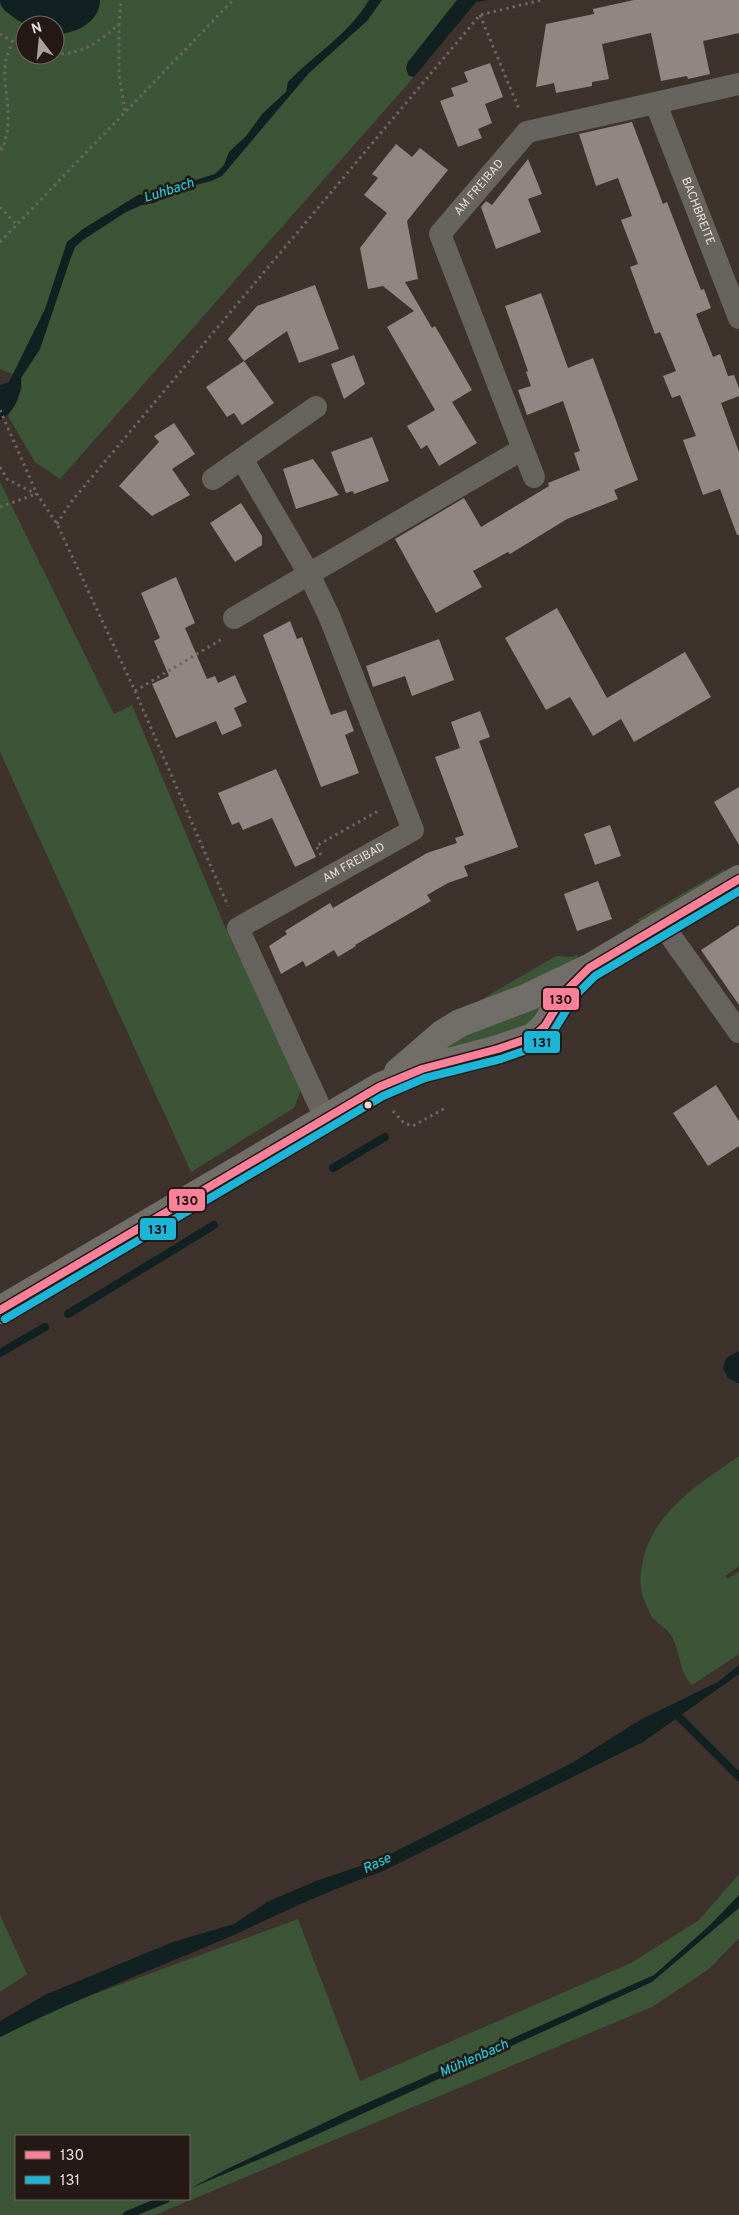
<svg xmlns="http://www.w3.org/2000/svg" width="739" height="2215" viewBox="0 0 739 2215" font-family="Overpass,sans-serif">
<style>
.green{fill:#3b5536;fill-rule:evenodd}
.water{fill:#112020}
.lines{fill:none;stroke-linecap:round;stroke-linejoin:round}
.stream{stroke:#112020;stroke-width:8}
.building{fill:#928685}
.path{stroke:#6b6662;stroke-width:3;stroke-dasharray:2.5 4;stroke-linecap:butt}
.street{stroke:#67635f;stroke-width:22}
.secondary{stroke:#716e69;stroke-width:28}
.bus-1-casing{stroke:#251915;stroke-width:11}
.bus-2-casing{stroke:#251915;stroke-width:11}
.bus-1{stroke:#ff8098;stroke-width:8}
.bus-2{stroke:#1ab6d8;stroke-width:8}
.bus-dot{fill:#ebdbd4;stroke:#251915;stroke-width:2}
.labels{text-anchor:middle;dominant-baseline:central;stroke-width:5;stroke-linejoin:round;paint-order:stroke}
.street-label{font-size:12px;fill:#ebdbd4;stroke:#251915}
.water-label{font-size:14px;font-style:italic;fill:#07e0f1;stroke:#251915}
.line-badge{stroke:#251915;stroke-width:2}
.pale-badge-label{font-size:14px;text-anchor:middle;font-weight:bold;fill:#111}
</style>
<rect width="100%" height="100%" fill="#3e322c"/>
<g class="green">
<path d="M 0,0 L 457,0 L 408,62 L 406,68 L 409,76 L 414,77 L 60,479 L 35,462 L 8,416 L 22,389 L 21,378 L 0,369 ZM 25,25 L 55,25 L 55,55 L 25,55 Z"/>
<polygon points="0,482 114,714 132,705 223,922 301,1090 294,1108 191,1172 0,752"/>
<polygon points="725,869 724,877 643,923 637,920"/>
<polygon points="577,955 579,961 460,1012 556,956 573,957"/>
<polygon points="547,1000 528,1029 444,1055 436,1047"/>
<path d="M 739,1456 L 739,1566 L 725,1576 L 728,1579 L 739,1571 L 739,1654 L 692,1685 C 678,1671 681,1653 672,1637 C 668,1629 659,1625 653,1618 C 649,1613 646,1604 643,1597 C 638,1582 641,1567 645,1552 C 660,1507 701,1483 739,1456 Z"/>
<path d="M 739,1874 L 739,1938 L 709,1969 L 652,2007 L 155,2215 L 0,2215 L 0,2037 L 62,2006 L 298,1919 L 360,2081 L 631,1963 L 699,1920 ZM 16,2136 L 189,2136 L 189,2199 L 16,2199 Z"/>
<polygon points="0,1915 27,1974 0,1992"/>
</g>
<g class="water">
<path d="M 0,0 L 100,0 C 99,24 75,33 55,35 L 55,25 C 33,25 25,28 8,13 C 3,9 0,6 0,0 Z"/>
<path d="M 369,0 L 382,0 L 367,21 L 309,73 L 222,176 L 211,181 L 180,189 L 154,203 L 142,205 L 126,212 L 83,240 L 75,247 L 70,260 L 40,349 L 21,378 C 22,393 15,413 0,420 L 0,385 L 9,382 L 45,309 L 67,242 L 83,229 L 138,195 L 153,193 L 215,174 L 224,165 L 229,152 L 246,136 L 263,113 L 286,92 L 288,82 C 315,54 348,35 369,0 Z"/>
<polygon points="457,0 489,0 476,2 414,77 409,76 406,68 408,62"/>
<polygon points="739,1351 739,1383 738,1383 728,1378 723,1368 726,1358"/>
<path d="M 739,1665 L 739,1674 L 643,1742 L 381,1872 C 325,1891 274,1917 220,1941 C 146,1972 72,2001 0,2037 L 0,2021 L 47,1994 L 173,1942 L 234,1924 L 267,1902 L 316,1881 L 378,1860 L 572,1763 L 640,1720 L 718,1682 Z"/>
<polygon points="739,1895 739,1908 652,1982 307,2139 189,2189 227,2169 347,2112 654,1975 710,1925"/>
</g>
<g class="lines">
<g class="stream">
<polyline points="333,1168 385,1137"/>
<polyline points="68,1314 214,1225"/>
<polyline points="0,1353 45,1327"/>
<polyline points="675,1713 739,1777"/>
<polyline points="127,2215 166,2199"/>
</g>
</g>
<g class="building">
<polygon points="634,0 739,0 739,33 703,41 710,74 688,79 687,76 661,81 651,33 602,44 609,79 592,82 592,86 556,93 554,83 536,87 546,24 594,14 593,9"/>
<polygon points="490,63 503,97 485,104 492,123 478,129 482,138 458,147 440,101 454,96 451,88 468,82 464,72"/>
<polygon points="632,122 663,204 667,202 701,290 704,289 711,308 696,314 713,357 720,354 728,376 734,375 739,388 739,396 721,403 739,452 739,535 737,535 720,489 703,495 683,440 696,436 680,395 672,398 663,376 676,371 660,332 655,334 630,267 638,264 621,220 632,216 618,178 596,186 579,134"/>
<polygon points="396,144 412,157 420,148 448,170 407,221 418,279 405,282 432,328 435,326 472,390 452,402 477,443 439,466 427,445 421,449 407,426 435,410 387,327 414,311 383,286 368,289 360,248 387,213 364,195 378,178 372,174"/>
<polygon points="528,159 542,194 528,199 541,232 496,249 481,207 486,201 492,205"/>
<polygon points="315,285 339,349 299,363 287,331 244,361 228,339 257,306"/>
<polygon points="541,293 568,368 593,358 638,480 614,490 618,499 567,519 510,554 508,552 473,571 482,587 436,613 395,539 464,498 481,527 549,486 548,483 580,470 574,453 580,451 563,401 527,415 518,390 531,386 526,372 528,371 505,306"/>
<polygon points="354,355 365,384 344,399 331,364"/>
<polygon points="244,361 274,403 242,425 234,413 227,417 206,387"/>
<polygon points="174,423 195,454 172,469 190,495 152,516 119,486 159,442 154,436"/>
<polygon points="372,437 389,481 354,494 353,491 346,493 331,452"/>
<polygon points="313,459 339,495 296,509 283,469"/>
<polygon points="241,503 262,536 262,545 235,562 210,523"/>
<polygon points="176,577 195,623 185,628 207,679 215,676 218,683 235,675 247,702 234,708 242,726 222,735 216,721 176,738 152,684 169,676 154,641 160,638 141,593"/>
<polygon points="557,608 607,698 685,652 711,697 634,742 621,719 593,736 570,697 546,710 505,638"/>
<polygon points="290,621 297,639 302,637 331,715 346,710 354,731 345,735 359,773 321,787 263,635"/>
<polygon points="439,639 454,680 412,696 405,676 373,687 366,666"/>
<polygon points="480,711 490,737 479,741 518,847 464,866 468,876 448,883 427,895 431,901 355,945 356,946 338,957 334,950 306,967 303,961 281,974 269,946 287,934 285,931 330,903 333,908 427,853 457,843 455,838 464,835 435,757 460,748 451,722"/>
<polygon points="276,769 316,857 295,867 272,818 243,830 239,822 232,825 218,793"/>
<polygon points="739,787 739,845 714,802"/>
<polygon points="610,825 621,856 595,865 584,834"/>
<polygon points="598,881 612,919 577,931 564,894"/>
<polygon points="739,925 739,1005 701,950"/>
<polygon points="716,1085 739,1121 739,1146 708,1166 673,1113"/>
</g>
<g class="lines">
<g class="path">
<polyline points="480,15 519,109"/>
<polyline points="119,24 119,75 125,113"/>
<polyline points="0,34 25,48"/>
<path d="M 55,54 C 82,55 100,41 119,24 L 121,0"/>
<path d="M 0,148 L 2,149 C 15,118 3,95 5,64 C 6,57 10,49 12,42"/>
<polyline points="0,207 17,225"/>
<polyline points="0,242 233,0"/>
<polyline points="0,410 37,494 57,524 135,691 228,906"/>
<polyline points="0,467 7,479 36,494"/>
<polyline points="0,507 36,494"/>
<polyline points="57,524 71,502 480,15 542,0"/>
<polyline points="135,691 222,639"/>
<polyline points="321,855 316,846 380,810"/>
<polyline points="393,1111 404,1123 413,1126 447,1107"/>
</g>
<g class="street">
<path id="s1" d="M 656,104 L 739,318"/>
<polyline points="523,449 534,477"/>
<polyline points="213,479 316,407"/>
<polyline points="234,618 309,574 242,459"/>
<polyline points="662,924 739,1032"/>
<path id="s2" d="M 325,1118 L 238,928 L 413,830 L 330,618 L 309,574 L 523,449 L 440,234 L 527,132 L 739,84"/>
</g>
<g class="secondary">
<polyline points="398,1072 442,1034 460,1023 526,998 589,968 739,879"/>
<polyline points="0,1310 379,1087 422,1069 498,1049 533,1037 545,1026 567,990 589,968"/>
</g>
<g class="bus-1-casing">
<polyline id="bus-1" points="0,1310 379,1087 422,1069 498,1049 533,1037 545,1026 567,990 589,968 739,879"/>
</g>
<g class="bus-2-casing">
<polyline id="bus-2" points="5,1319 383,1096 425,1078 501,1059 538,1046 553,1032 575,996 595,976 739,891"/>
</g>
<use href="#bus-1" class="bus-1"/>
<use href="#bus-2" class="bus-2"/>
</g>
<circle class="bus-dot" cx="368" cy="1105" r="4.5"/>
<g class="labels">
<g class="street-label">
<text stroke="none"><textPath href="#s2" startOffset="1225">AM FREIBAD</textPath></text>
<text stroke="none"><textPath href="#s1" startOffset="115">BACHBREITE</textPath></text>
<text stroke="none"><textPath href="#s2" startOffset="342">AM FREIBAD</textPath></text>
</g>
<g class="water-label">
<text transform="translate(169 191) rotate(-18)">Luhbach</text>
<text transform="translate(377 1864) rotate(-25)">Rase</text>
<text transform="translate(474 2059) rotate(-24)">Mühlenbach</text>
</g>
</g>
<g class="line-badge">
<rect x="542" y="987" width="38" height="24" rx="5" fill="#ff8098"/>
<rect x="523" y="1030" width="38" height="24" rx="5" fill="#1ab6d8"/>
<rect x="168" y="1188" width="38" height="24" rx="5" fill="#ff8098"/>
<rect x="139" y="1217" width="38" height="24" rx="5" fill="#1ab6d8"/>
</g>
<g class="pale-badge-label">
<text x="561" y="1004">130</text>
<text x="542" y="1047">131</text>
<text x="187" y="1205">130</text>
<text x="158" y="1234">131</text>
</g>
<rect x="15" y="2135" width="175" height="65" fill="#251915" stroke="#746761"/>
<rect x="25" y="2151" width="25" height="8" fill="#ff8098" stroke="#746761"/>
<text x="60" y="2160" font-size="15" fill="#ebdbd4">130</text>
<rect x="25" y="2176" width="25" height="8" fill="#1ab6d8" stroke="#746761"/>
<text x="60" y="2185" font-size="15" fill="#ebdbd4">131</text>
<g transform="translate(40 40) rotate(344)"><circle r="24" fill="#251915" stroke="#746761"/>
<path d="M0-4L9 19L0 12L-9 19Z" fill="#aea099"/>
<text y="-8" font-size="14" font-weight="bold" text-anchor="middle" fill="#ebdbd4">N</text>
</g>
</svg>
